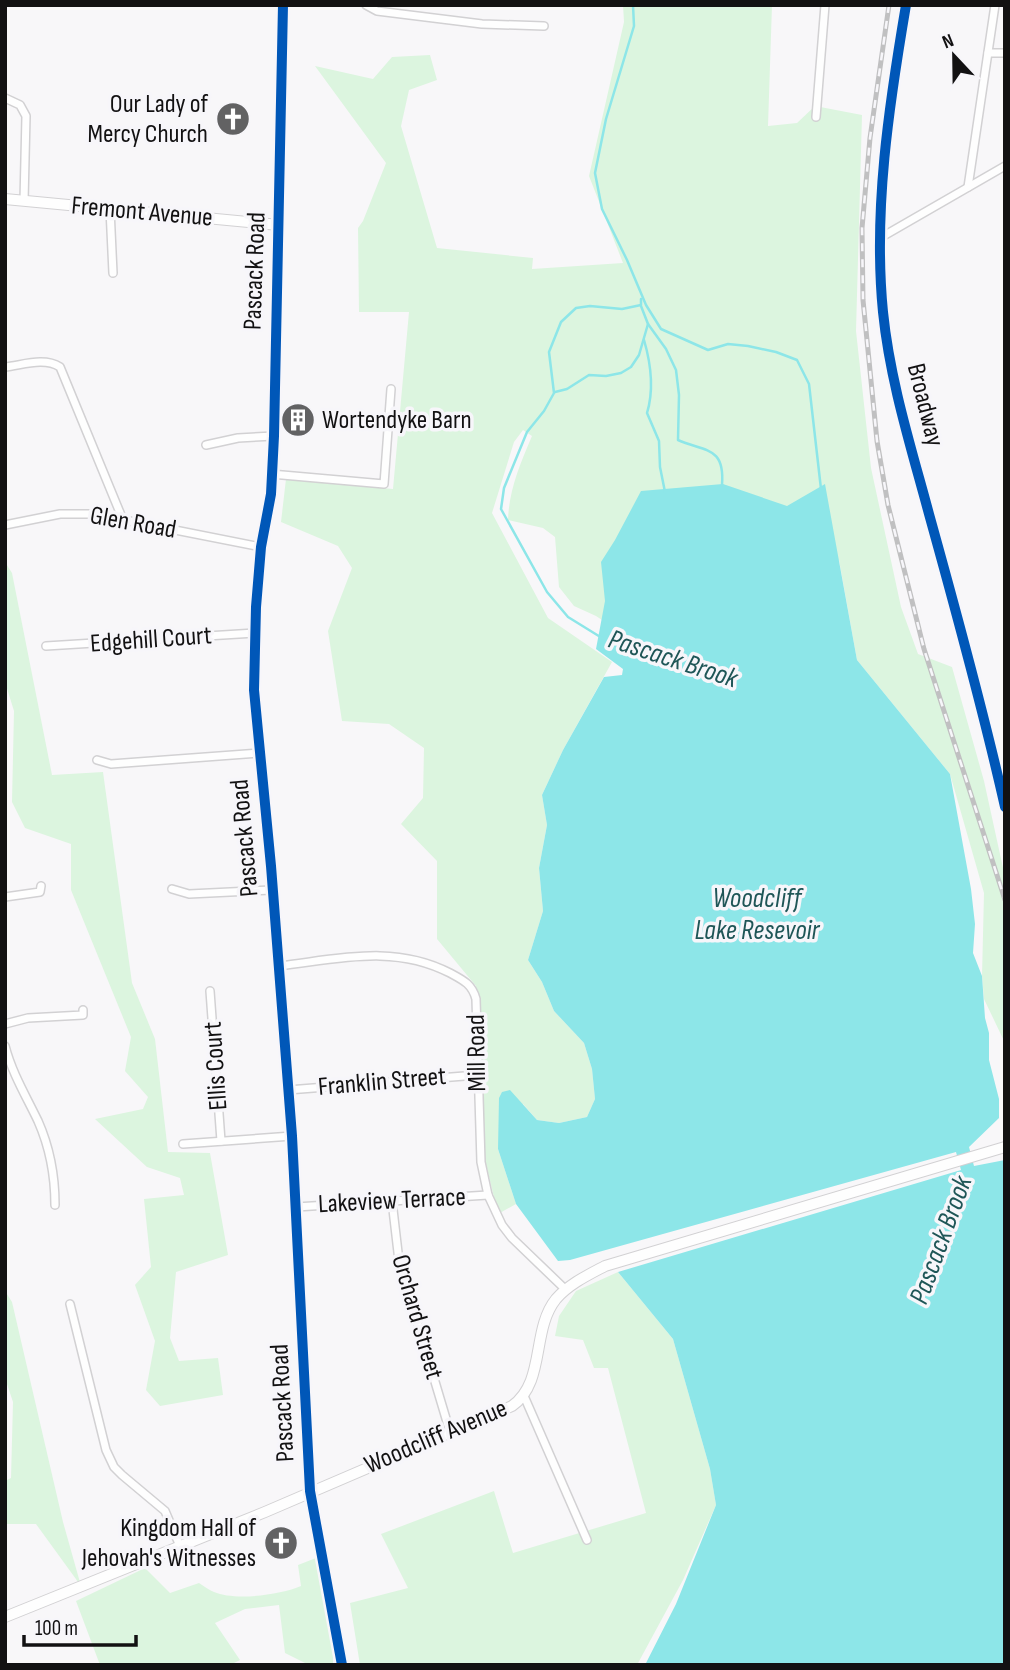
<svg xmlns="http://www.w3.org/2000/svg" width="1010" height="1670" viewBox="0 0 1010 1670" font-family="'Sofia Sans Condensed',sans-serif">
<style>
.green{fill:#dcf5df}
.water{fill:#8de6e8}
.lines{fill:none;stroke-linecap:round;stroke-linejoin:round}
.stream{stroke:#8de6e8;stroke-width:2.5}
.street-casing{stroke:#d2d1d3;stroke-width:10}
.secondary-casing{stroke:#d2d1d3;stroke-width:12}
.street{stroke:#fefefe;stroke-width:7}
.secondary{stroke:#fefefe;stroke-width:10}
.rail-casing{stroke:#c0c0c1;stroke-width:5}
.rail{stroke:#f7f6fa;stroke-width:2.5;stroke-dasharray:8;stroke-linecap:butt}
.cycleway-casing{stroke:#f7f6fa;stroke-width:15}
.cycleway{stroke:#0057b8;stroke-width:10}
.labels{text-anchor:middle;dominant-baseline:central;stroke-width:7;stroke-linejoin:round;paint-order:stroke}
.poi-label{font-size:26px;fill:#121112;stroke:#f7f6fa;text-anchor:end}
.street-label{font-size:26px;fill:#121112;stroke:#f7f6fa}
.water-label{font-size:28px;font-style:italic;fill:#1f5657;stroke:#f7f6fa}
</style>
<rect width="100%" height="100%" fill="#f8f7f9"/>
<g class="green">
<path d="M 623,5 L 772,5 L 768,126 L 797,123 L 815,106 L 862,115 L 856,331 L 871,468 L 901,607 L 918,654 L 952,667 L 984,781 L 1005,877 L 1005,1043 L 984,999 L 982,976 L 984,893 L 950,774 L 857,660 L 839,560 L 634,641 L 596,616 L 574,606 L 559,587 L 555,537 L 543,528 L 508,520 C 509,490 520,464 532,436 L 523,430 L 514,442 L 492,513 L 548,618 L 612,662 L 563,750 L 542,795 L 547,825 L 539,868 L 543,911 L 528,960 L 542,982 L 554,1011 L 584,1043 L 592,1069 L 595,1099 L 587,1117 L 559,1123 L 537,1120 L 523,1104 L 498,1149 L 516,1204 L 498,1214 L 484,1156 L 476,986 L 437,939 L 437,861 L 401,824 L 423,798 L 424,748 L 389,724 L 342,721 L 328,631 L 352,568 L 338,546 L 281,522 L 286,479 L 393,489 L 409,312 L 359,312 L 358,228 L 363,221 L 386,163 L 315,66 L 373,79 L 392,57 L 430,55 L 437,80 L 409,90 L 401,126 L 437,248 L 533,258 L 532,269 L 623,263 L 589,176 L 624,22 Z"/>
<polygon points="5,562 12,573 52,775 103,772 132,983 155,1039 168,1152 210,1153 228,1255 176,1272 170,1338 179,1361 218,1358 223,1395 160,1406 146,1390 155,1341 135,1285 151,1267 144,1199 184,1195 180,1178 147,1167 95,1119 143,1109 148,1097 125,1071 131,1037 71,890 71,844 25,828 12,802 14,711 5,682"/>
<polygon points="618,1272 673,1339 710,1469 716,1505 683,1580 637,1665 360,1665 350,1603 408,1588 381,1534 494,1491 513,1553 646,1513 608,1368 594,1368 583,1340 555,1336 559,1316 576,1291"/>
<polygon points="5,1291 12,1302 63,1522 81,1586 36,1524 5,1524 5,1481 11,1478 13,1402 5,1378"/>
<path d="M 316,1558 L 333,1655 L 333,1665 L 309,1665 L 285,1653 L 279,1605 L 245,1609 L 215,1623 L 240,1660 L 230,1665 L 100,1665 L 76,1601 L 145,1568 L 170,1593 L 199,1583 C 204,1586 209,1590 214,1592 C 235,1601 280,1595 301,1586 L 298,1565 Z"/>
</g>
<polygon class="water" points="723,484 787,506 825,484 857,660 950,774 971,889 975,924 973,953 982,976 985,1018 989,1033 989,1060 999,1099 999,1118 969,1147 974,1166 1005,1160 1005,1665 645,1665 676,1604 716,1505 710,1469 673,1339 618,1272 961,1170 956,1152 570,1260 558,1261 516,1204 498,1149 499,1098 502,1092 510,1090 537,1120 559,1123 587,1117 595,1099 592,1069 584,1043 554,1011 542,982 528,960 543,911 539,868 547,825 542,795 563,750 604,677 622,675 623,669 596,649 605,601 601,562 615,540 641,491"/>
<g class="lines">
<g class="stream">
<polyline points="633,5 634,26 606,119 595,173 602,209 627,260 646,305 661,329 708,350 728,344 748,346 776,352 797,360 809,384 821,489"/>
<path d="M 641,306 L 648,324 L 666,349 L 676,370 L 679,395 L 678,440 C 705,452 725,446 722,485"/>
<path d="M 644,340 C 651,364 654,390 647,413 L 659,441 L 660,467 L 665,492"/>
<polyline points="555,392 567,389 589,375 606,376 621,373 631,367 639,355 648,324"/>
<polyline points="602,638 568,617 547,592 501,509 504,488 527,432 544,411 554,393 549,352 561,322 576,308 590,306 622,309 641,305 641,299"/>
</g>
<g class="street-casing">
<g id="street">
<polyline points="366,5 377,11 482,24 544,26"/>
<polyline points="988,53 1005,53"/>
<polyline points="5,98 20,105 26,116 24,201"/>
<polyline points="816,117 825,5"/>
<polyline points="968,187 995,5"/>
<polyline points="110,209 113,273"/>
<polyline points="880,238 1005,166"/>
<path d="M 5,367 C 23,365 44,357 60,367 L 123,520"/>
<polyline points="206,445 238,438 274,436"/>
<polyline points="271,474 384,484 391,389"/>
<polyline points="5,525 60,514 94,514 261,547"/>
<polyline points="46,646 255,633"/>
<polyline points="97,760 111,764 260,753"/>
<polyline points="172,889 189,894 272,890"/>
<polyline points="5,897 40,892 41,886"/>
<path d="M 279,966 C 339,959 394,944 450,973 C 463,980 472,984 476,999 L 481,1162 L 488,1195 L 502,1225 L 512,1238 L 566,1290"/>
<polyline points="210,991 221,1141"/>
<polyline points="5,1024 28,1018 83,1015 83,1010"/>
<path d="M 5,1046 C 12,1073 26,1096 38,1121 C 50,1148 55,1176 55,1205"/>
<polyline points="288,1090 477,1075"/>
<polyline points="183,1144 292,1136"/>
<polyline points="392,1201 399,1261 450,1432"/>
<polyline points="296,1207 488,1195"/>
<polyline points="70,1304 106,1450 114,1467 122,1475 165,1511 180,1546"/>
<polyline points="524,1396 587,1540"/>
</g>
</g>
<g class="secondary-casing">
<g id="secondary">
<polyline points="283,5 274,436 271,494 261,547 256,607 254,690 271,866 292,1136 310,1491 342,1665"/>
<path d="M 906,5 C 889,105 873,211 883,312 C 890,381 911,447 929,514 C 956,611 983,709 1005,807"/>
<polyline points="5,199 279,225"/>
<path d="M 5,1617 L 265,1512 L 512,1406 C 546,1382 531,1330 556,1299 C 569,1284 588,1275 605,1266 L 1005,1147"/>
</g>
</g>
<use href="#street" class="street"/>
<use href="#secondary" class="secondary"/>
<g class="rail-casing">
<polyline id="rail" points="889,5 870,138 862,228 863,300 877,441 888,505 924,649 1005,900"/>
</g>
<use href="#rail" class="rail"/>
<g class="cycleway-casing">
<g id="cycleway">
<polyline points="283,5 274,436 271,494 261,547 256,607 254,690 271,866 292,1136 310,1491 342,1665"/>
<path d="M 906,5 C 889,105 873,211 883,312 C 890,381 911,447 929,514 C 956,611 983,709 1005,807"/>
</g>
</g>
<use href="#cycleway" class="cycleway"/>
</g>
<defs>
<g id="church-disc" transform="scale(1.75)"><circle r="9.5" fill="#626263" stroke="#f7f6fa"/><path d="M-1.2-6h2.4v3.5h3.3v2.4h-3.3V6h-2.4V-.1h-3.3v-2.4h3.3Z" fill="#fff"/></g>
<g id="building-disc" transform="scale(1.75)"><circle r="9.5" fill="#626263" stroke="#f7f6fa"/><path d="M-4-6H4V6H1V3H-1V6H-4ZM-2.5-4.3h1.7v1.8h-1.7ZM.8-4.3h1.7v1.8H.8ZM-2.5-1h1.7V.8h-1.7ZM.8-1h1.7V.8H.8Z" fill="#fff"/></g>
</defs>
<g fill-rule="evenodd">
<use href="#church-disc" x="233" y="119"/>
<use href="#building-disc" x="298" y="420"/>
<use href="#church-disc" x="281" y="1543"/>
</g>
<g class="labels">
<g class="poi-label">
<text x="208" y="104">Our Lady of<tspan x="208" dy="30">Mercy Church</tspan></text>
<text x="322" y="420" text-anchor="start">Wortendyke Barn</text>
<text x="256" y="1528">Kingdom Hall of<tspan x="256" dy="30">Jehovah's Witnesses</tspan></text>
</g>
<g class="street-label">
<text transform="translate(142 212) rotate(5)">Fremont Avenue</text>
<text transform="translate(255 271) rotate(-88)">Pascack Road</text>
<text transform="translate(925 405) rotate(76)">Broadway</text>
<text transform="translate(133 523) rotate(10)">Glen Road</text>
<text transform="translate(151 640) rotate(-4)">Edgehill Court</text>
<text transform="translate(245 838) rotate(-95)">Pascack Road</text>
<text transform="translate(477 1053) rotate(-91)">Mill Road</text>
<text transform="translate(216 1066) rotate(-94)">Ellis Court</text>
<text transform="translate(382 1082) rotate(-5)">Franklin Street</text>
<text transform="translate(392 1201) rotate(-3)">Lakeview Terrace</text>
<text transform="translate(417 1317) rotate(74)">Orchard Street</text>
<text transform="translate(283 1403) rotate(-93)">Pascack Road</text>
<text transform="translate(436 1437) rotate(-23)">Woodcliff Avenue</text>
</g>
<g class="water-label">
<text transform="translate(673 659) rotate(18)">Pascack Brook</text>
<text x="757" y="898">Woodcliff<tspan x="757" dy="32">Lake Resevoir</tspan></text>
<text transform="translate(941 1240) rotate(-70)">Pascack Brook</text>
</g>
</g>
<rect width="1010" height="1670" fill="none" stroke="#121112" stroke-width="14"/>
<g transform="translate(954 56) rotate(338)" stroke="#f7f6fa" stroke-width="5" paint-order="stroke">
<path d="M0-5L12 26L0 18L-12 26Z" fill="#121112"/>
<text y="-10" font-size="19" font-weight="bold" text-anchor="middle" fill="#121112">N</text>
</g>
<path d="M24 1635v10h112v-10" fill="none" stroke="#121112" stroke-width="3.5"/>
<text x="35" y="1635" font-size="21" fill="#121112" stroke="#f7f6fa" stroke-width="5" paint-order="stroke">100 m</text>
</svg>
